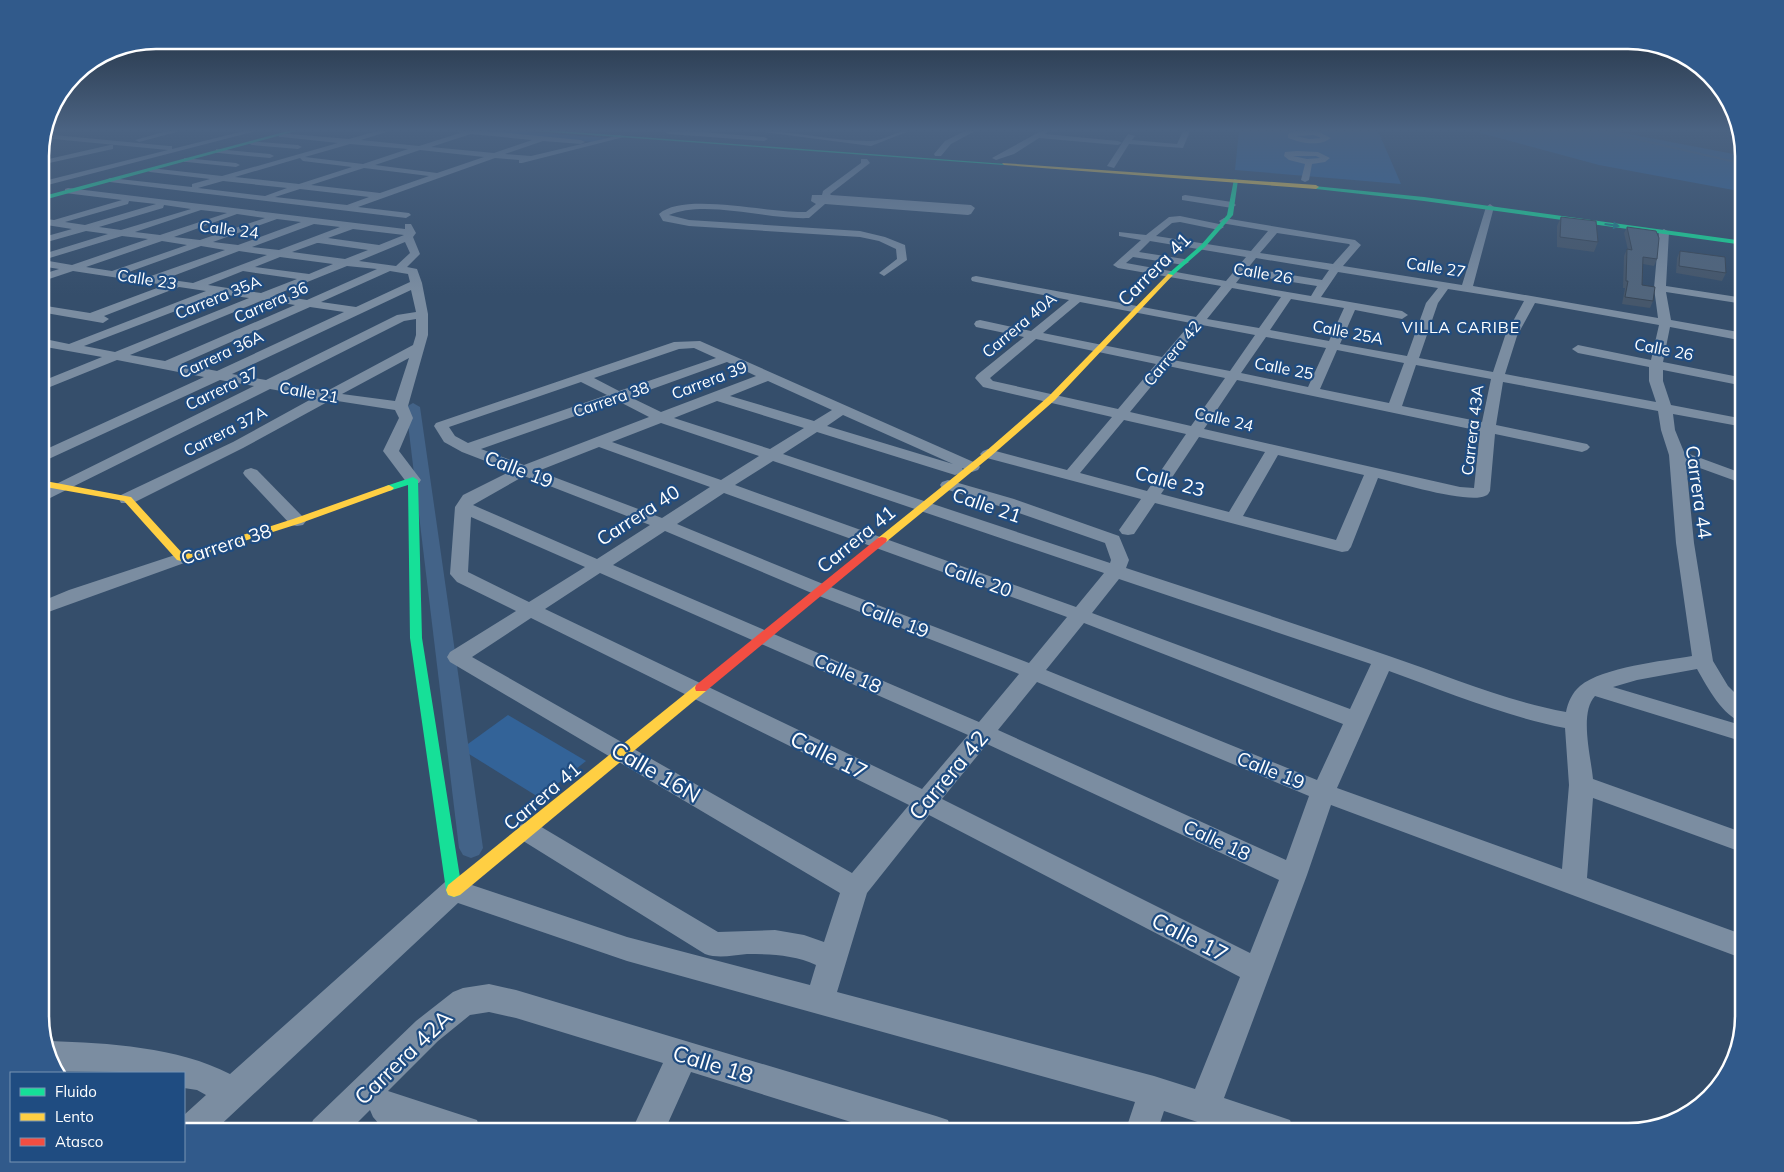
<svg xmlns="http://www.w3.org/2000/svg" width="1784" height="1172" viewBox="0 0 1784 1172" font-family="Mulish,sans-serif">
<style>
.green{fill:#336398}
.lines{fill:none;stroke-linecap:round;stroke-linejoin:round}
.stream{stroke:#436388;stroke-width:2}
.canal{fill:#436388;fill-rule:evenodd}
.street{fill:#7b8da1;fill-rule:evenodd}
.fast{fill:#16e098;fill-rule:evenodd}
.slow{fill:#ffcf43;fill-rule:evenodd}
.jam{fill:#f24e42;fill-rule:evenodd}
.wall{fill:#46576b}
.building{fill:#51657c;stroke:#394757}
.oneway{fill:#1c8089}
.labels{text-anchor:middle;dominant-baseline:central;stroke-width:4.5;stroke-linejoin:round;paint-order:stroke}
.far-street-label{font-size:16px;fill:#fff;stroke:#1f4c81}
.far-neighbourhood-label{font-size:16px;letter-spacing:1px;fill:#fff;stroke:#1f4c81}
.street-label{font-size:19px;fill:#fff;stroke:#1f4c81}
.near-street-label{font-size:22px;fill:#fff;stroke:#1f4c81}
.rim{fill:none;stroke:#fff;stroke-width:2.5}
</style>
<rect width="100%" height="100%" fill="#354e6b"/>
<g class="green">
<polygon points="468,131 512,131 608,138 594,142"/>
<polygon points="1239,131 1378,131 1401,184 1235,170"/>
<polygon points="1473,131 1613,131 1744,156 1744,192 1599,165"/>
<polygon points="508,715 586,761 540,798 461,749"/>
</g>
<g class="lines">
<g class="stream">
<polyline points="1601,131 1744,164"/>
<polyline points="44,133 51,131"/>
</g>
<polygon class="canal" points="413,403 420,407 483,848 479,855 471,858 463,855 459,848 406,407"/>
<g class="street">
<polygon points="167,131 180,131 139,142 135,140"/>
<polygon points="244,131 256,131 40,187 40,182 168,150 43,138 44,134 169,146 172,146 172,149"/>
<path d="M 377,131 L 389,131 L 361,140 L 419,146 L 460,133 L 457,131 L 486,131 L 581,140 L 585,142 L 581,144 L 543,141 L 505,154 L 531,156 L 620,135 L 624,137 L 522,163 L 519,163 L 519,160 L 495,158 L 358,207 L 409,213 L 411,215 L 406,218 L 110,182 L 106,180 L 110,178 L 192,187 L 192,184 L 210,179 L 150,172 L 146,170 L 150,168 L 222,176 L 338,143 L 282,137 L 279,137 L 279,133 L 349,139 ZM 471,134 L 532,140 L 494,153 L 431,147 ZM 350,144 L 408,149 L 363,164 L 305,157 ZM 420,150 L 484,157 L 437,173 L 375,165 ZM 300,158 L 303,161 L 352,167 L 299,184 L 235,177 ZM 364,168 L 429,176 L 380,193 L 311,185 ZM 223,181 L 287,188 L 265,196 L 198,188 ZM 300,189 L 369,197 L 347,205 L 275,197 Z"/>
<polygon points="688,131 764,137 768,139 764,141 669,134 665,132"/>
<path d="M 756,131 C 794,131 831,141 868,141 C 882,142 895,131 909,131 L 871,146 Z"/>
<polygon points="965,131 975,131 951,144 941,156 935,156 934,154 945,141"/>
<polygon points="1041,131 1049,131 1045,134 1118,141 1122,143 1118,145 1039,138 1014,154 996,160 992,158"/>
<polygon points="1183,131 1190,131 1183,148 1129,144 1114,168 1107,166 1128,134 1135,136 1132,140 1177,144"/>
<path d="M 1293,131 L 1317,131 L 1331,138 C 1319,147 1301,143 1288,138 L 1288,134 ZM 1314,135 L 1321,138 L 1309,139 L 1296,136 Z"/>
<polygon points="249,141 298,145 302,147 298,149 252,145 248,143"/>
<polygon points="110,145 113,145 113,149 40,165 40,161"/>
<polygon points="216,149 270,154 274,156 270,158 219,153 216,153"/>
<path d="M 1297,151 L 1318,152 L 1330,158 L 1325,162 L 1312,164 L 1309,180 L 1305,182 L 1301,180 L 1305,164 L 1289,160 L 1284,156 L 1285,152 ZM 1293,156 L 1316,156 L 1320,158 L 1307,159 Z"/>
<polygon points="184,158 236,163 240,165 236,167 187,162 184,162"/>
<path d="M 861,159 L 867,159 L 870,163 L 830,194 L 831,195 L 971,205 L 975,208 L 971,214 L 968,215 L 825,204 L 809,218 C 767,220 706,199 669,215 L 689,220 L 860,231 L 885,237 L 905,245 L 907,260 L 884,276 L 879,273 L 897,259 L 896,249 L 879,241 L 860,237 L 689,226 L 663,221 L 659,214 C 684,191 772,214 806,212 L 816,204 L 811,201 L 812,195 L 822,195 L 823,191 L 861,163 Z"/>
<path d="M 68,188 L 405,229 L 405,224 L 411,224 L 416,233 L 413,237 L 420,254 L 407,267 L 417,269 L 422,283 L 428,314 L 428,335 L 408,406 L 413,418 L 399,451 L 421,480 L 419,483 L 407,483 L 383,451 L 399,418 L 395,410 L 331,400 L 243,448 L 133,503 L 121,503 L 119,499 L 121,495 L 233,442 L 315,397 L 270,389 L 40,503 L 40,492 L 254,386 L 220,380 L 40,463 L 40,452 L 204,377 L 117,360 L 40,391 L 40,382 L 102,357 L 40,346 L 40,338 L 69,344 L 206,291 L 179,287 L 104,316 L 109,319 L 103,323 L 40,312 L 40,305 L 90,313 L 165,285 L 73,271 L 40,282 L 40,275 L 59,269 L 40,266 L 40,255 L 108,234 L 86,231 L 40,244 L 40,238 L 72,229 L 40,224 L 40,218 L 54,220 L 122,200 L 65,193 L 65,189 ZM 129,201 L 156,204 L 85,225 L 65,222 L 128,204 ZM 164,205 L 191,209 L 121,230 L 99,227 L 163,208 ZM 201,210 L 227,213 L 160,235 L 135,232 ZM 237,214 L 265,218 L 200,240 L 174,237 ZM 277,219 L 301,222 L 238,245 L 213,242 ZM 314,224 L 340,227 L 279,250 L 252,247 ZM 353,229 L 404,235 L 379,245 L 328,238 ZM 122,236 L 148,239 L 72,265 L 43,260 ZM 162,241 L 187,245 L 112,271 L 86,267 ZM 405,242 L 410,253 L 396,266 L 359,261 ZM 317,243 L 319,243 L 368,250 L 345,259 L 292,252 ZM 201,246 L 225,250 L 151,276 L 126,273 ZM 239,251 L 267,255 L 193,283 L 165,279 ZM 280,257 L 333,264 L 309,274 L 255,267 ZM 347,266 L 377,269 L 307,300 L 275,295 ZM 243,271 L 297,279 L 261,293 L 208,285 ZM 390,271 L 408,274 L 410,282 L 356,307 L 321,302 ZM 411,290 L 416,312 L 397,315 L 266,380 L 232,374 ZM 220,294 L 249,298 L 115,352 L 84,346 ZM 263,300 L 295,305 L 165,361 L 130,355 ZM 310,307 L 344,312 L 217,371 L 181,364 ZM 416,319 L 416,335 L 413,345 L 327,391 L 281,383 L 404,321 ZM 409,358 L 395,401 L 342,394 Z"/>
<polygon points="1185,195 1232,202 1236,205 1232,208 1182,200 1182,196"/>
<path d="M 1490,204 L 1494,207 L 1473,286 L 1658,318 L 1654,288 L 1659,232 L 1664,229 L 1669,232 L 1666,286 L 1744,298 L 1744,304 L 1666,292 L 1671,320 L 1744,333 L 1744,341 L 1670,327 L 1663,362 L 1744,378 L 1744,386 L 1663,370 L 1663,381 L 1671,405 L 1744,419 L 1744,427 L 1673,414 L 1675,430 L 1684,452 L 1744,474 L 1744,484 L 1686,463 L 1694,543 L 1713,661 L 1728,686 L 1744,702 L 1744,723 C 1722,716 1708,688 1697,669 L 1637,680 L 1613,687 L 1744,726 L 1744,742 L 1595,696 C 1579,713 1591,757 1593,779 L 1744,833 L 1744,853 L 1593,798 L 1587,878 L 1744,935 L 1744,959 L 1331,805 L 1307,875 L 1224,1098 L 1290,1120 L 1294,1132 L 1228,1132 L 1164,1111 L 1157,1132 L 1125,1132 L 1135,1102 L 627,961 L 458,903 L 213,1132 L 184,1132 L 184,1115 L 206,1095 L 197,1090 L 184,1088 L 184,1073 L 55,1071 L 46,1043 L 50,1041 C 108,1043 178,1047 230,1074 L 445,882 L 454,879 L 627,937 L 810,985 L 816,965 C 795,955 771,954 747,954 C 733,955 719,959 705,954 L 520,839 L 516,832 L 520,825 L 529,822 L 538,825 L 718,932 L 775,930 L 804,935 L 824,942 L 840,893 L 450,662 L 447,657 L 450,652 L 516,611 L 457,582 L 450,574 L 455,507 L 463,495 L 511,471 L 462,452 L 444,442 L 434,426 L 436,423 L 674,342 L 700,341 L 978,464 L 980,467 L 978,470 L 972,472 L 962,468 L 963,470 L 961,473 L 955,475 L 817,432 L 783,454 L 1110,563 L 1111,560 L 1105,543 L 1002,507 L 942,488 L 940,485 L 942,482 L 948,480 L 1014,499 L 1119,536 L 1129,560 L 1126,568 C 1214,597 1302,626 1389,656 C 1448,676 1505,701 1566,712 C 1568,702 1572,693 1580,686 C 1603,667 1663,661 1692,656 L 1676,543 L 1669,455 L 1661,430 L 1658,411 L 1503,382 L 1496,425 L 1587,444 L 1590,447 L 1587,450 L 1582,452 L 1495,434 L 1490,491 C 1488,494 1488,495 1485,496 C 1469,504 1398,483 1378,478 L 1351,547 L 1348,551 L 1342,552 L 1155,503 L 1134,534 L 1128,535 L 1122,534 L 1119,530 L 1141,499 L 983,457 L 980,454 L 983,451 L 988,449 L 1067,470 L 1112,417 L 983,387 L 975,378 L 977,375 L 1024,337 L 976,327 L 974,324 L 976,321 L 980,320 L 1031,331 L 1069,300 L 976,282 L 972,281 L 971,279 L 972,277 L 976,276 L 1196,317 L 1221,286 L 1118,268 L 1113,265 L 1141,240 L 1119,236 L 1119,232 L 1146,235 L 1169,217 L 1180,216 L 1219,224 L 1224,227 L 1219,230 L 1180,222 L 1172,223 L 1156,236 L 1251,251 L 1268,231 L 1221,223 L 1219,221 L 1224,218 L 1355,240 L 1361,245 L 1343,266 L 1462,285 L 1486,207 ZM 1277,233 L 1349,244 L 1350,245 L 1333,264 L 1260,253 ZM 1150,241 L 1246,257 L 1226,281 L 1126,263 L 1133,257 L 1184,265 L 1189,262 L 1184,259 L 1139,252 ZM 1256,258 L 1329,270 L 1322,280 L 1248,268 ZM 1338,272 L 1438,288 L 1426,303 L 1407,356 L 1340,344 L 1355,310 L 1402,319 L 1408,315 L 1402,311 L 1321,297 ZM 1243,274 L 1317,286 L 1311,296 L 1236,283 ZM 1232,288 L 1281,297 L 1259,328 L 1207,319 ZM 1448,289 L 1524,301 L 1505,336 L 1493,372 L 1419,358 L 1438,303 ZM 1291,299 L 1344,308 L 1329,341 L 1270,330 ZM 1080,302 L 1191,323 L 1162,357 L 1043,333 ZM 1535,303 L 1659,325 L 1651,360 L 1578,345 L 1572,349 L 1578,353 L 1649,367 L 1649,381 L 1656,402 L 1505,374 L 1517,336 ZM 1202,325 L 1255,335 L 1230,371 L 1173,360 ZM 1266,337 L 1326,348 L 1308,387 L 1241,373 ZM 1036,339 L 1156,364 L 1118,409 L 993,381 L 990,378 ZM 694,348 L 716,358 L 619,391 L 594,378 L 679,349 ZM 1337,350 L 1404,363 L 1389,403 L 1320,389 ZM 727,362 L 756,376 L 661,412 L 630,397 ZM 1416,365 L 1491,379 L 1482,422 L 1402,406 ZM 1168,366 L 1225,378 L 1191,426 L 1130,412 ZM 1237,380 L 1480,431 L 1474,488 L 1460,487 L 1204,429 ZM 768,381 L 832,410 L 814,421 L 730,396 ZM 581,382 L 607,395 L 468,443 L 455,436 L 449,427 ZM 618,401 L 649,417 L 524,465 L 481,449 ZM 717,401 L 804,428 L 770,449 L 674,418 ZM 843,415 L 953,464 L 827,426 ZM 1124,420 L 1186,434 L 1147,491 L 1080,473 ZM 661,423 L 759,456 L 721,480 L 612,442 ZM 1199,437 L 1265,452 L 1229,512 L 1161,494 ZM 599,447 L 710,487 L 662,518 L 538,471 ZM 1278,455 L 1364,475 L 1336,540 L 1243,516 ZM 773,461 L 1104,573 L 1076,607 L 735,485 ZM 524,476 L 650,525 L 597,559 L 473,505 ZM 724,493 L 1067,617 L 1029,663 L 828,586 L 677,524 ZM 471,517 L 585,567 L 529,602 L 468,572 ZM 665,531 L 814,594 L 1019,674 L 979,722 L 613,565 ZM 600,573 L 968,735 L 922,789 L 545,609 ZM 1119,579 L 1371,664 L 1350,709 L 1092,613 ZM 531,618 L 909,805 L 852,873 L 472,657 ZM 1084,623 L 1343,724 L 1317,780 L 1046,670 ZM 1389,671 C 1447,692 1504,716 1565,728 L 1569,785 L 1562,869 L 1337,788 ZM 1037,682 L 1309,796 L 1286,860 L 998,730 ZM 987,744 L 1279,880 L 1250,953 L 942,799 ZM 929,815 L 1240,977 L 1195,1089 L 1154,1076 L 837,992 L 867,893 Z"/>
<polygon points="251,468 257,470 303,517 306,521 303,525 297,526 291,525 245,476 243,473 245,470"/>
<polygon points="181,553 187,554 190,558 187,562 40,615 40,602 69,590"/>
<polygon points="489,984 516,990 936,1116 948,1120 952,1132 883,1132 691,1072 664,1132 631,1132 663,1063 516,1018 489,1012 470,1015 438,1041 388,1091 477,1120 481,1132 386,1132 373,1117 370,1110 348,1132 309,1132 313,1120 416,1021 453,992 463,988"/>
</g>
<g class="fast">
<polygon points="288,131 296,131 40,201 40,197"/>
<polygon points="535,131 559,131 1006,164 1004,165"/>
<polygon points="1234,179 1238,180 1233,215 1205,247 1172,276 1168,276 1168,274 1201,245 1227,215"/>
<polygon points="1314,186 1424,197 1744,241 1744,245 1424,201 1316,189"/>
<polygon points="413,477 418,480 422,638 462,890 460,895 454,897 448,895 446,890 410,638 408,485 389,491 384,488 386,486"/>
</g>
<g class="slow">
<polygon points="1002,163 1316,185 1319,187 1316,189 1004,165"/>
<polygon points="1168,274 1173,275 1055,400 991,456 886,542 878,542 877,540 878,538 985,452 1049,396"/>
<polygon points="40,480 131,497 183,554 293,519 386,486 389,485 394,488 392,490 301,523 181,561 177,560 124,501 40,486"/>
<polygon points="701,684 706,685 707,688 706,691 460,895 454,897 448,895 446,890 448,885 696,685"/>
</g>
<polygon class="jam" points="882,537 886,538 887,540 886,542 706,691 696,691 695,688 696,685 878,538"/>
</g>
<g class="wall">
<polygon points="1561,217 1598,242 1594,252 1557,247 1557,226"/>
<polygon points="1627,227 1657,259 1654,266 1643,264 1642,285 1653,301 1650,308 1622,304 1625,288 1623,288 1624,256 1627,249 1628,250 1624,233"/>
<polygon points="1680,251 1726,273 1722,281 1676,273 1677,258"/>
</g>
<g class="building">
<polygon points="1561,217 1596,221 1598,242 1560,237"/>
<polygon points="1627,227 1656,231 1659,238 1657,259 1643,257 1642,285 1655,287 1653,301 1625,297 1628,281 1626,281 1627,249 1632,250"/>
<polygon points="1680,251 1725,257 1726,273 1679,266"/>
</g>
<defs><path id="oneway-solid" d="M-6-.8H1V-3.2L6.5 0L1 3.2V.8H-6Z" transform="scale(1.25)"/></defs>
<use class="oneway" href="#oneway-solid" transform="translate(1612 225) rotate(8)"/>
<linearGradient id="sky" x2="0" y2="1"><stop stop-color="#1d2b3b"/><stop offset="0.44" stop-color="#4b6382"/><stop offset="1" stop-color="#4b6382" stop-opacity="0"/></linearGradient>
<rect width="1784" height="295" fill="url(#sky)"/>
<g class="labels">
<g class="far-street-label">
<text transform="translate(229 229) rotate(7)">Calle 24</text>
<text transform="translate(1436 267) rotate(9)">Calle 27</text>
<text transform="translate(1263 273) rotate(10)">Calle 26</text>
<text transform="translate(147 279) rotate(9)">Calle 23</text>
<text transform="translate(218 297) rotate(-22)">Carrera 35A</text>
<text transform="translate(271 302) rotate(-24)">Carrera 36</text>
<text transform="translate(1019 325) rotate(-40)">Carrera 40A</text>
<text transform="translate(1348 332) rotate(11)">Calle 25A</text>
<text transform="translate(1664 349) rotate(11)">Calle 26</text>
<text transform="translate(1172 353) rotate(-50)">Carrera 42</text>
<text transform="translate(221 354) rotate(-25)">Carrera 36A</text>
<text transform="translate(1284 368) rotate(11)">Calle 25</text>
<text transform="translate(709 380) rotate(-21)">Carrera 39</text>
<text transform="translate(222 388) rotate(-26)">Carrera 37</text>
<text transform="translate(309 392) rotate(10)">Calle 21</text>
<text transform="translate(611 399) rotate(-19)">Carrera 38</text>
<text transform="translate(1224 419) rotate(13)">Calle 24</text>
<text transform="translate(1472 430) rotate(-83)">Carrera 43A</text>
<text transform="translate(225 431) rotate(-27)">Carrera 37A</text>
</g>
<g class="far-neighbourhood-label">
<text x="1461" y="327">VILLA CARIBE</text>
</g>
<g class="street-label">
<text transform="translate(1154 269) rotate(-45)">Carrera 41</text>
<text transform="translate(519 469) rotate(21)">Calle 19</text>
<text transform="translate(1170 481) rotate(15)">Calle 23</text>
<text transform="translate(1699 492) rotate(82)">Carrera 44</text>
<text transform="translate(987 505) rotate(19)">Calle 21</text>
<text transform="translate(638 515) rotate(-33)">Carrera 40</text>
<text transform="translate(856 539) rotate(-39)">Carrera 41</text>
<text transform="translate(226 544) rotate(-18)">Carrera 38</text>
<text transform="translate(978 579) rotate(20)">Calle 20</text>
<text transform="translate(895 619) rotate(21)">Calle 19</text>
<text transform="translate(848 673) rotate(24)">Calle 18</text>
<text transform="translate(1271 770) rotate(22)">Calle 19</text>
<text transform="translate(542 796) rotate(-40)">Carrera 41</text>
<text transform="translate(1217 840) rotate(25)">Calle 18</text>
</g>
<g class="near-street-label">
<text transform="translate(829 755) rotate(26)">Calle 17</text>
<text transform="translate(656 772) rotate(30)">Calle 16N</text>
<text transform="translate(948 775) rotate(-50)">Carrera 42</text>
<text transform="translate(1190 937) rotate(27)">Calle 17</text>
<text transform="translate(403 1057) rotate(-44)">Carrera 42A</text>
<text transform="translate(713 1064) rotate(17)">Calle 18</text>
</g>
</g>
<path d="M0 0H1784V1172H0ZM156 49H1628A107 107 0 0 1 1735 156V1016A107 107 0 0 1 1628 1123H156A107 107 0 0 1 49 1016V156A107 107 0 0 1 156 49Z" fill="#315a8b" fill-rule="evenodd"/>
<path class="rim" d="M156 49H1628A107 107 0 0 1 1735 156V1016A107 107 0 0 1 1628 1123H156A107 107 0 0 1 49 1016V156A107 107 0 0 1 156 49Z"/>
<rect x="10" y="1072" width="175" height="90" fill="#1f4c81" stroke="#7994b3"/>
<rect x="20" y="1088" width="25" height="8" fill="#16e098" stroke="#7994b3"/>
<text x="55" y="1097" font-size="15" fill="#ffffff">Fluido</text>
<rect x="20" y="1113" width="25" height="8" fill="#ffcf43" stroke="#7994b3"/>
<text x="55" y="1122" font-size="15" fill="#ffffff">Lento</text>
<rect x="20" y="1138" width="25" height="8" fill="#f24e42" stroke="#7994b3"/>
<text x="55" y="1147" font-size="15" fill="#ffffff">Atasco</text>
</svg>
